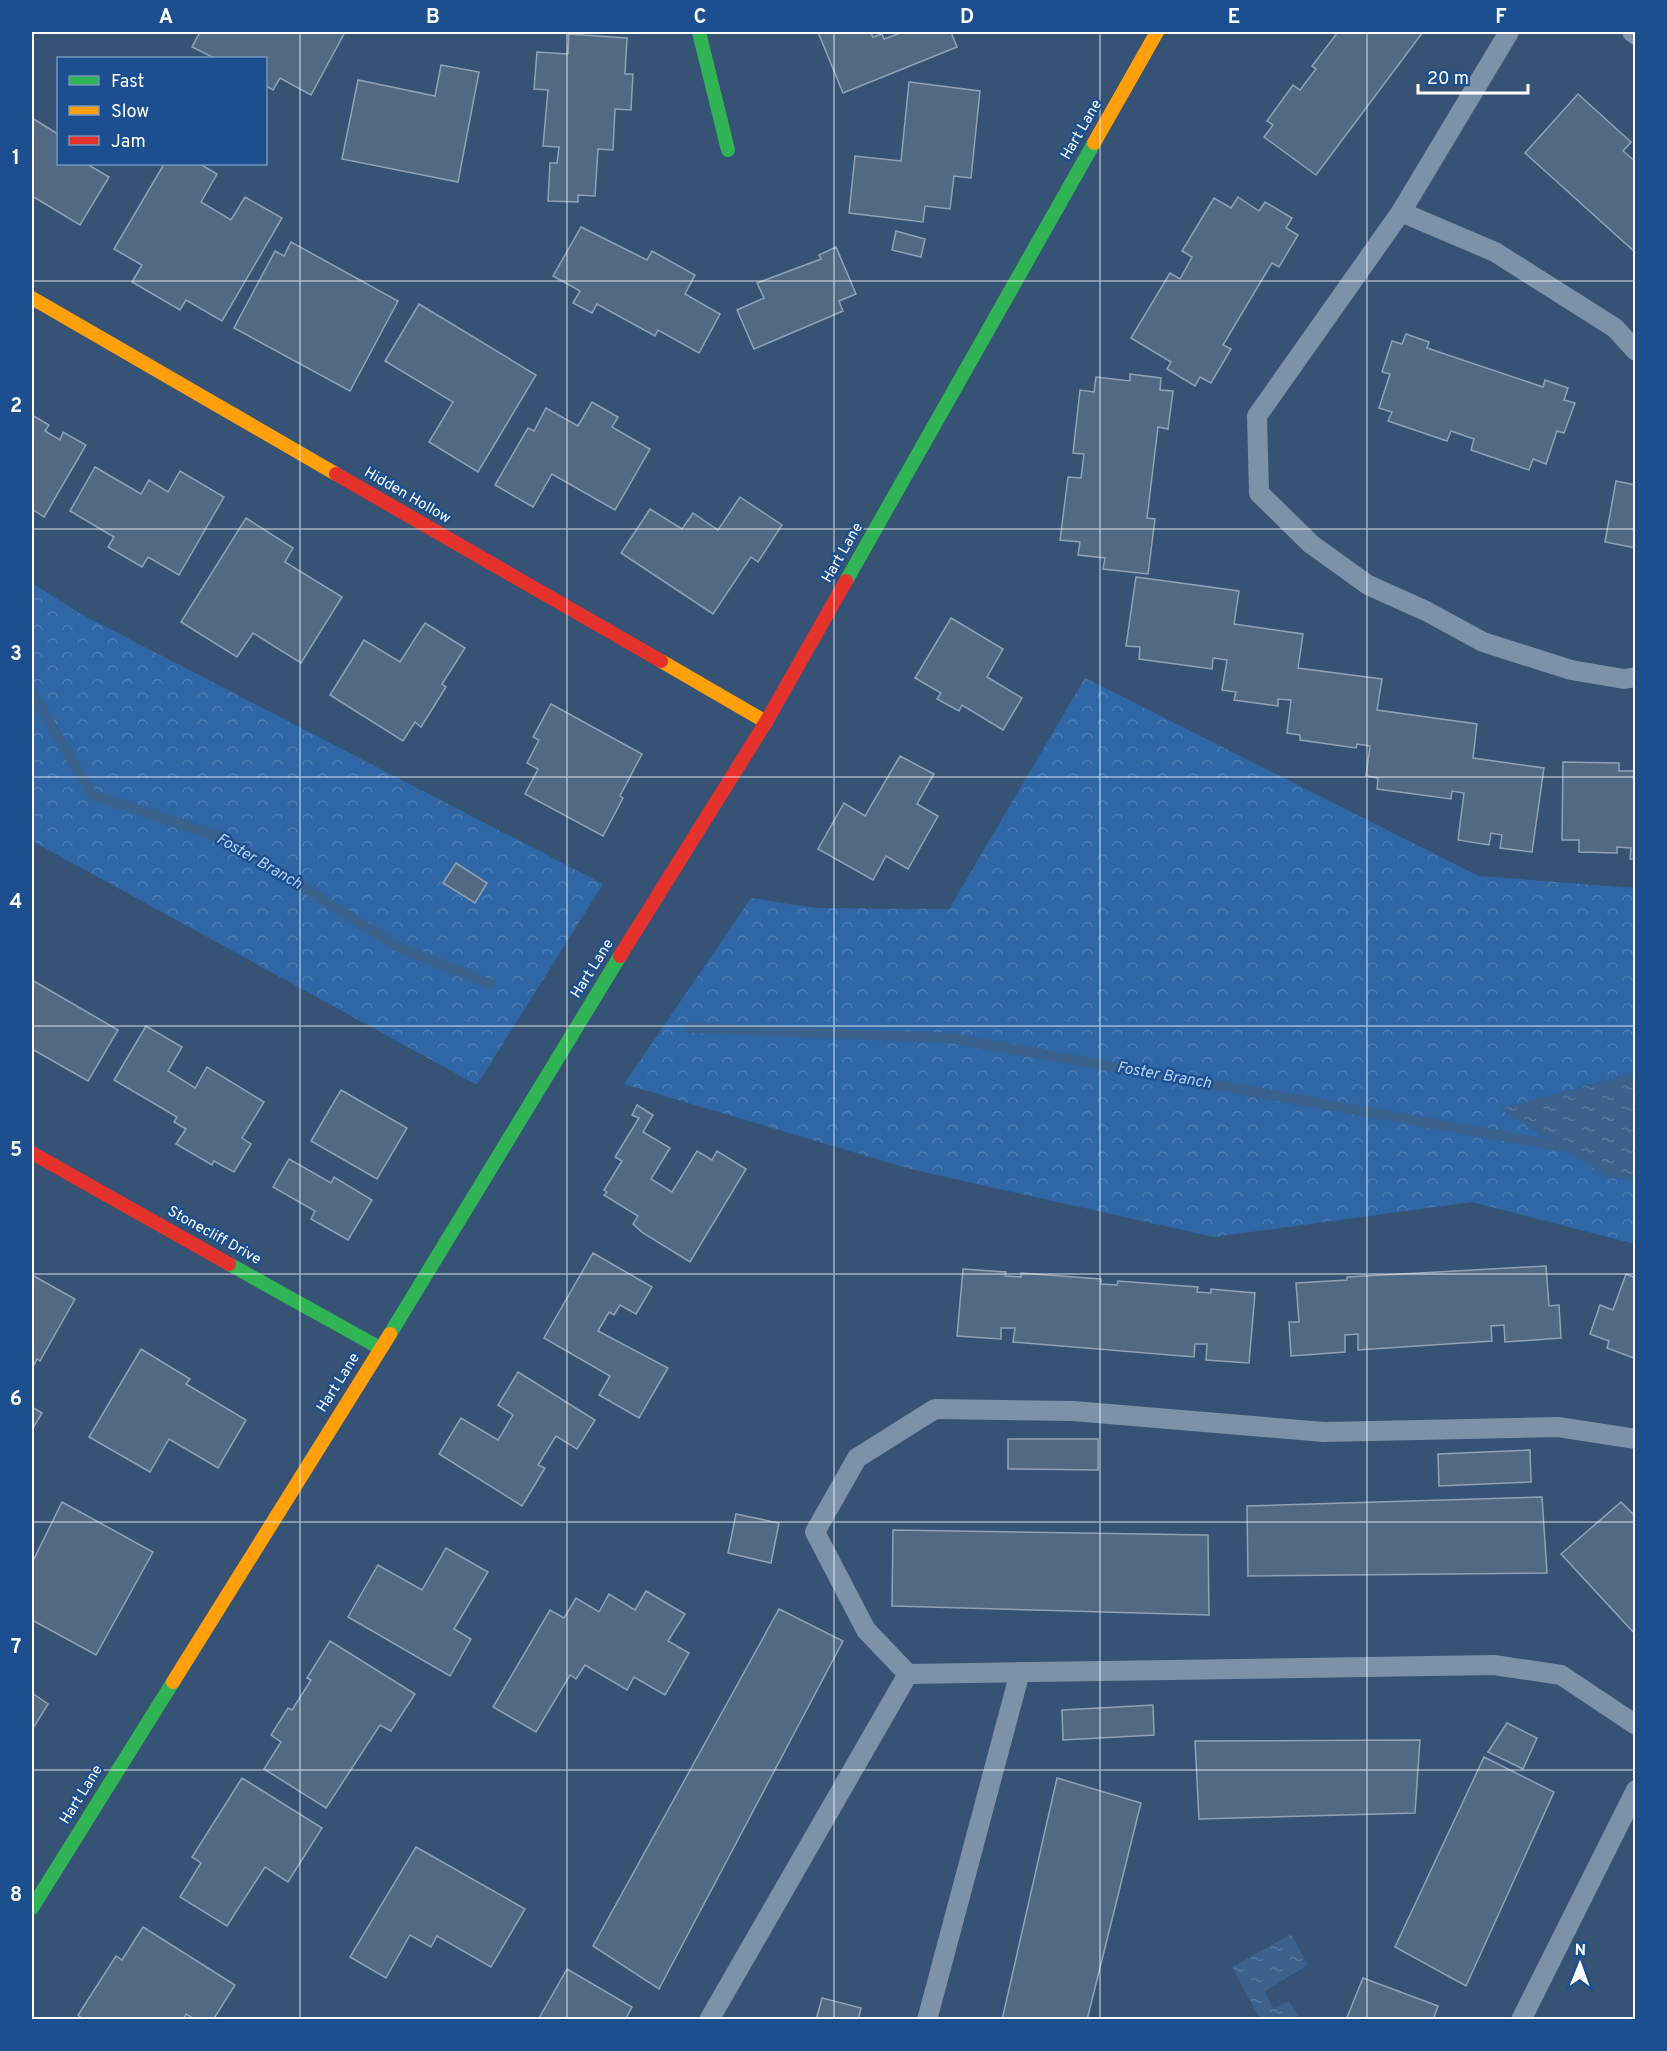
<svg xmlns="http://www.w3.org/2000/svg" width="1667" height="2051" viewBox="0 0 1667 2051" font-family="Overpass,sans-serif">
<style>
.forest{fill:url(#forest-crowns)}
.water{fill:url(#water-ripples)}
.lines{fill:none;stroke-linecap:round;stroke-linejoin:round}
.stream{stroke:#3b618d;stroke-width:10}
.building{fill:#526984;stroke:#92a2b6;stroke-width:1.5}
.lane{stroke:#7d92a8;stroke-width:20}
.fast{stroke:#30b455;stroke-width:14}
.slow{stroke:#ff9f0a;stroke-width:14}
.jam{stroke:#e5322d;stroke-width:14}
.grid{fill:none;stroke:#fff;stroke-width:1.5;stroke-opacity:0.55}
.labels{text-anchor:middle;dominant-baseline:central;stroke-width:4.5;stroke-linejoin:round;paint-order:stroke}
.street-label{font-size:15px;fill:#fff;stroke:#1b4f8f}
.water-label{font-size:16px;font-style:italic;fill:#b5d3f5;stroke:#1b4f8f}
.neatline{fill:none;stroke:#fff;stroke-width:2}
.grid-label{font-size:20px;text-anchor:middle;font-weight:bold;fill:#fff}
</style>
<defs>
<pattern id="forest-crowns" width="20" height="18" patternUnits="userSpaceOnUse" patternTransform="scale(1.5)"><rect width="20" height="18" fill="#2f66a5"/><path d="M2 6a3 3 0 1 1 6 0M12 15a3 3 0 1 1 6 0" fill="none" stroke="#4e7db2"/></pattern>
<pattern id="water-ripples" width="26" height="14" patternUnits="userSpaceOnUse" patternTransform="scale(1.5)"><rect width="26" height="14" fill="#3b618d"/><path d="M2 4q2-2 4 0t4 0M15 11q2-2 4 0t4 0" fill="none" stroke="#58799e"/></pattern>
</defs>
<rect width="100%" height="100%" fill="#365274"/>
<g class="forest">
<polygon points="32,583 81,614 603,884 477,1085 32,841"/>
<polygon points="1085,678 1479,876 1635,888 1635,1073 1500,1109 1607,1176 1635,1181 1635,1244 1472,1202 1214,1237 910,1169 624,1084 751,898 815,908 949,909"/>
</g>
<g class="water">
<polygon points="1635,1073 1635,1181 1607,1176 1500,1109"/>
<polygon points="1291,1934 1308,1965 1265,1991 1273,2009 1289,2001 1300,2019 1260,2019 1232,1967"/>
</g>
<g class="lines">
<g class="stream">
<polyline points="32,693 93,795 226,839 398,947 491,984"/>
<polyline points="689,1028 951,1038 1570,1148"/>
</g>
</g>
<g class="building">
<polygon points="200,32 345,32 311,95 280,78 273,90 266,86 266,58 214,58 192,47"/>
<polygon points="818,32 870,32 873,37 882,34 884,39 903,32 951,32 957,47 843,93"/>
<polygon points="1338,32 1423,32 1316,175 1264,137 1273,125 1267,121 1293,85 1300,90 1316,69 1312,66"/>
<polygon points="569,34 627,38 625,74 633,74 631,110 615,109 613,150 598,149 595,196 578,195 578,202 548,201 550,163 557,163 559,147 543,146 548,90 534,89 537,52 568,54"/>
<polygon points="441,65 479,72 458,182 342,159 358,80 435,96"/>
<polygon points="909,82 980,91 971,178 954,176 950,209 925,206 923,222 849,213 855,156 901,161"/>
<polygon points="1578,94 1631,142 1623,151 1636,162 1636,253 1525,153"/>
<polygon points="32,118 58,134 58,164 87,164 109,177 80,225 32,196"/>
<polygon points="164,164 200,164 217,174 201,202 231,220 245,197 282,218 222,321 186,300 180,310 132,282 142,265 114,249"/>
<polygon points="1238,197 1259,211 1265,202 1292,218 1286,228 1298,235 1279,267 1272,263 1223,345 1231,349 1211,383 1200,377 1195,386 1167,369 1171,362 1131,338 1170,273 1180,279 1192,257 1182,251 1214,198 1231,208"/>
<polygon points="581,227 647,260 652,251 695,275 685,294 720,314 699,353 658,330 655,336 597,304 592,313 573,303 580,291 553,276"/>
<polygon points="896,231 925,239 921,257 892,250"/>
<polygon points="291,242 398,301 350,391 234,328 275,251 284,256"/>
<polygon points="836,247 856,294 839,301 843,311 754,349 737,310 764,298 757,283 821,259 819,255"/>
<polygon points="419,304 536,375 478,472 429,442 453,402 385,361"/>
<polygon points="1406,334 1429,342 1427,348 1543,387 1545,380 1568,388 1564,400 1575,403 1564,433 1557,431 1546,464 1533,459 1529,470 1471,450 1474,439 1451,431 1447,441 1388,421 1392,412 1379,408 1390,374 1382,372 1392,341 1402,344"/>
<polygon points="1130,374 1161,378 1160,390 1173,391 1168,429 1158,427 1147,518 1155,519 1148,574 1103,569 1105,558 1078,555 1080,542 1060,540 1068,477 1081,478 1084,454 1073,453 1080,390 1094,392 1096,377 1130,381"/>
<polygon points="592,402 618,417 612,427 650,449 615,510 552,474 533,507 495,485 528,428 534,431 546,408 578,426"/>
<polygon points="32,415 49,425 45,431 60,440 63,432 86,445 44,517 32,509"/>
<polygon points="95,467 141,494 149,480 168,492 180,471 224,497 179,575 148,557 142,567 108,547 114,537 70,511"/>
<polygon points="1616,481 1636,485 1636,548 1605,542"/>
<polygon points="740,497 782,525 758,562 751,557 713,614 621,553 650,509 682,529 693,513 718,530"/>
<polygon points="246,518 293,548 285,562 342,597 301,663 253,633 237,657 181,622"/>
<polygon points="1136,577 1239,591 1234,624 1303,634 1298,668 1382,679 1377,710 1477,724 1473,758 1544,768 1532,852 1500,848 1502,835 1491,833 1489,845 1458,840 1464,793 1452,791 1451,799 1377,789 1378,778 1366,776 1370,746 1357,744 1356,748 1300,740 1300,735 1287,733 1291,700 1278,699 1278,706 1234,700 1236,692 1222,690 1227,660 1213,658 1212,669 1139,659 1140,647 1126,646"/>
<polygon points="951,618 1003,649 987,677 1022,698 1003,730 962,705 959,711 937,699 941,693 915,678"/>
<polygon points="425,623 465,648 442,684 446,687 421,727 415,722 403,741 330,695 364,640 400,662"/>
<polygon points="551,704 642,754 620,796 623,798 603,836 525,794 538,769 527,763 539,740 533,737"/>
<polygon points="900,756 934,774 917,804 938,816 908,869 886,856 873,880 818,849 844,803 865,816"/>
<polygon points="1563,762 1619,763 1619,771 1636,771 1636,859 1630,859 1631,848 1617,847 1617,853 1579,852 1579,840 1562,840"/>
<polygon points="456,863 487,883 475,903 443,883"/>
<polygon points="32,980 118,1030 88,1081 32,1049"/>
<polygon points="146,1026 182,1047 168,1071 195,1088 207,1067 264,1102 242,1138 251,1144 234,1172 214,1161 212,1165 176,1144 186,1129 174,1122 177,1117 114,1080"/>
<polygon points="341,1090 407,1128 377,1179 311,1141"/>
<polygon points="637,1105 653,1115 643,1132 670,1148 651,1179 672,1192 697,1151 712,1160 717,1151 746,1169 690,1262 643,1233 633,1224 638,1216 604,1195 607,1192 604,1190 622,1161 615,1157 639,1118 632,1115"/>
<polygon points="289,1159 331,1183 334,1177 372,1200 348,1240 311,1219 315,1211 273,1187"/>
<polygon points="593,1253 652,1287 636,1314 620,1305 614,1315 609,1312 598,1331 668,1368 639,1418 599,1395 610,1376 544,1338"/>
<polygon points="1546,1266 1549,1306 1559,1305 1561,1338 1505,1342 1504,1325 1491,1326 1492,1341 1358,1350 1358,1334 1345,1335 1345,1352 1291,1356 1289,1322 1299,1322 1296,1283 1347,1280 1347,1277"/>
<polygon points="963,1269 1006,1272 1005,1276 1021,1277 1021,1273 1101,1279 1101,1284 1117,1285 1118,1281 1198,1287 1197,1292 1211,1293 1211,1289 1255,1293 1249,1363 1206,1360 1207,1344 1195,1344 1194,1357 1013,1342 1015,1328 1001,1328 1001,1339 957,1336"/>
<polygon points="1626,1274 1636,1278 1636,1359 1607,1348 1609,1341 1590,1334 1600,1305 1613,1310"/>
<polygon points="32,1275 75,1299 40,1361 37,1359 32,1369"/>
<polygon points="141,1349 190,1379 186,1384 246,1420 218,1468 169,1439 150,1472 89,1437"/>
<polygon points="518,1372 595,1420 577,1449 556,1436 538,1465 545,1468 522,1506 439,1454 461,1418 498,1440 513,1415 498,1405"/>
<polygon points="32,1407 42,1413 32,1430"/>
<polygon points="1008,1439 1098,1439 1098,1470 1008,1469"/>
<polygon points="1530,1450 1531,1482 1439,1486 1438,1454"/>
<polygon points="1542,1497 1547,1573 1248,1576 1247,1506"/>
<polygon points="62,1502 153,1552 96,1655 32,1620 32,1563"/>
<polygon points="1621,1502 1636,1517 1636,1635 1561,1554"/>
<polygon points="736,1514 779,1523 771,1563 728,1553"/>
<polygon points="893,1530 1208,1535 1209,1615 892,1606"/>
<polygon points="446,1548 488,1572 454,1629 471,1639 450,1676 348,1617 378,1565 422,1590"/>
<polygon points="646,1591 685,1614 668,1641 689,1653 665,1695 634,1677 627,1690 585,1665 576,1679 570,1675 536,1732 493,1707 550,1610 564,1618 576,1598 599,1612 609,1594 635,1610"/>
<polygon points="779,1609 843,1641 659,1989 593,1946"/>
<polygon points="330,1641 415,1694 391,1731 380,1725 326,1808 264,1769 281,1742 271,1735 288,1708 292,1710 311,1680 307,1678"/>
<polygon points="32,1693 48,1704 32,1730"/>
<polygon points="1153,1705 1154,1735 1063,1740 1062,1710"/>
<polygon points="1507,1723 1537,1738 1523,1769 1488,1752"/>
<polygon points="1420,1740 1415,1813 1199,1819 1195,1741"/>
<polygon points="1484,1757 1554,1792 1466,1986 1395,1947"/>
<polygon points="242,1778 322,1828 288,1882 265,1867 227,1926 180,1897 201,1863 192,1857"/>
<polygon points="1057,1778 1141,1803 1087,2020 1002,2020"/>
<polygon points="416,1847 525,1909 491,1967 437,1936 431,1947 410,1935 386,1978 350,1957"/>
<polygon points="143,1927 235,1985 213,2020 196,2020 186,2014 183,2020 84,2020 78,2015 116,1956 122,1960"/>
<polygon points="567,1969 632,2007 625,2020 538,2020"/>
<polygon points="1363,1978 1438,2006 1433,2020 1346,2020"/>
<polygon points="822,1998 861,2008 858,2020 816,2020"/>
</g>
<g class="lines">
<g class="lane">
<polyline points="1632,32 1636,35"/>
<polyline points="1401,212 1509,32"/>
<polyline points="1636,351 1615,328 1495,252 1401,212 1257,416 1259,493 1311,544 1368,585 1426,611 1483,642 1571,670 1624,679 1636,677"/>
<polyline points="908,1674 1494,1665 1561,1675 1636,1725"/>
<polyline points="709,2020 908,1674 866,1630 815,1532 857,1458 935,1409 1073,1411 1324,1432 1558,1427 1636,1439"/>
<polyline points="927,2020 1020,1672"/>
<polyline points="1521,2020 1636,1790"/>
</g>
<g class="fast">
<polyline points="699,32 728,150"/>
<polyline points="846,581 1094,143"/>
<polyline points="229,1264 380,1348"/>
<polyline points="390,1334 620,956"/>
<polyline points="32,1908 173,1682"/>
</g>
<g class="slow">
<polyline points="1094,143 1157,32"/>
<polyline points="32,298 336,474"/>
<polyline points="661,661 766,722"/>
<polyline points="173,1682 390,1334"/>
</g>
<g class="jam">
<polyline points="336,474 661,661"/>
<polyline points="620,956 766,722 846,581"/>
<polyline points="32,1153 229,1264"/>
</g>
</g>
<path class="grid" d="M 300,32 L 300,2020M 567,32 L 567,2020M 834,32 L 834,2020M 1100,32 L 1100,2020M 1367,32 L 1367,2020M 32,281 L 1636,281M 32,529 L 1636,529M 32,777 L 1636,777M 32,1026 L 1636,1026M 32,1274 L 1636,1274M 32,1522 L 1636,1522M 32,1770 L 1636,1770"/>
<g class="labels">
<g class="street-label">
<text transform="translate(1082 130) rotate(-60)">Hart Lane</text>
<text transform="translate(407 496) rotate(30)">Hidden Hollow</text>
<text transform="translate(843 553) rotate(-60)">Hart Lane</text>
<text transform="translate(593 969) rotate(-58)">Hart Lane</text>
<text transform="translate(214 1236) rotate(29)">Stonecliff Drive</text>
<text transform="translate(339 1383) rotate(-58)">Hart Lane</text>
<text transform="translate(82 1795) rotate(-58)">Hart Lane</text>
</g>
<g class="water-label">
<text transform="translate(259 862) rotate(30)">Foster Branch</text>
<text transform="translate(1164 1076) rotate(10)">Foster Branch</text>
</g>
</g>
<rect width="1667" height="2051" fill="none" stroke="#1b4f8f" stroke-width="66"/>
<rect x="57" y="57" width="210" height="108" fill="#1b4f8f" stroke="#7695bc" stroke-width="1.5"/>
<rect x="69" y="76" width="30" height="9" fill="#30b455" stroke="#7695bc" stroke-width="1.5"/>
<text x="111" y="87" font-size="18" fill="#ffffff">Fast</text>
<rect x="69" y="106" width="30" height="9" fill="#ff9f0a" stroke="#7695bc" stroke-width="1.5"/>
<text x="111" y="117" font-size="18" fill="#ffffff">Slow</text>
<rect x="69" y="136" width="30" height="9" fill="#e5322d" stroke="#7695bc" stroke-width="1.5"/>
<text x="111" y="147" font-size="18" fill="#ffffff">Jam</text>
<g transform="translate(1580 1964) rotate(1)" stroke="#1b4f8f" stroke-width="4.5" paint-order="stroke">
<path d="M0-4.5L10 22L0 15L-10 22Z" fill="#ffffff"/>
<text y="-9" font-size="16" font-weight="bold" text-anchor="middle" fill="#ffffff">N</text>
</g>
<path d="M1418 84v9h110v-9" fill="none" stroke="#ffffff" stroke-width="3"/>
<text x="1427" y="84" font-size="18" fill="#ffffff" stroke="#1b4f8f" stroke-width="4.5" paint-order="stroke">20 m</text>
<rect x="33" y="33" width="1601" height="1985" class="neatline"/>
<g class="grid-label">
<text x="166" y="23">A</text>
<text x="433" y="23">B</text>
<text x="700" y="23">C</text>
<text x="967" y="23">D</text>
<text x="1234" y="23">E</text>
<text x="1501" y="23">F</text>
<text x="16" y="164">1</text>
<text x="16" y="412">2</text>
<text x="16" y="660">3</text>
<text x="16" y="908">4</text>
<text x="16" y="1156">5</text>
<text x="16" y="1405">6</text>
<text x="16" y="1653">7</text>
<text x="16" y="1901">8</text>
</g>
</svg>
